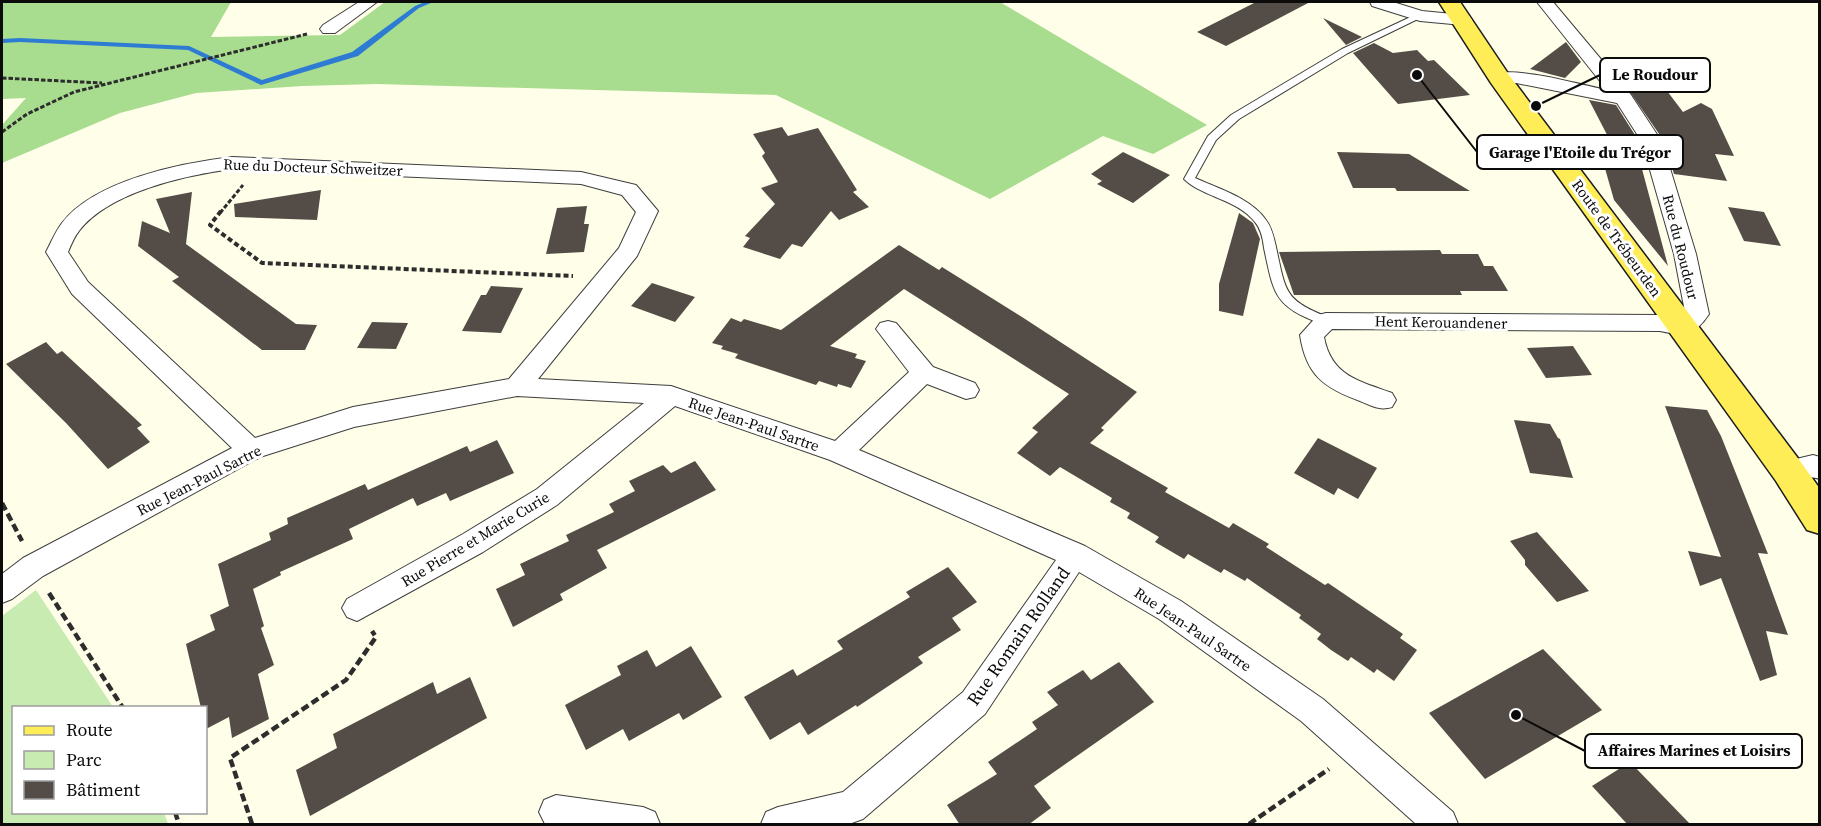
<svg xmlns="http://www.w3.org/2000/svg" width="1821" height="826" viewBox="0 0 1821 826" font-family="'Source Serif 4',serif">
<style>
.green{fill:#c7ebb1}
.forest{fill:#a8dc8f}
.lines{fill:none;stroke-linecap:round;stroke-linejoin:round}
.stream{fill:#2e7bd4;fill-rule:evenodd}
.building{fill:#544d47}
.lane-casing{stroke:#3e3e3e;stroke-width:2}
.street-casing{stroke:#3e3e3e;stroke-width:2}
.primary-casing{stroke:#1c1c1c;stroke-width:3}
.path-far2{stroke:#2d2d2d;stroke-width:3;stroke-dasharray:4.5 2;stroke-linecap:butt}
.path-far1{stroke:#2d2d2d;stroke-width:4;stroke-dasharray:5 3;stroke-linecap:butt}
.path{stroke:#2d2d2d;stroke-width:4.5;stroke-dasharray:8 4;stroke-linecap:butt}
.lane{fill:#fff;fill-rule:evenodd}
.street{fill:#fff;fill-rule:evenodd}
.primary{fill:#ffed58;fill-rule:evenodd}
.labels{text-anchor:middle;dominant-baseline:central;stroke-width:6;stroke-linejoin:round;paint-order:stroke}
.street-label{font-size:15px;fill:#0b0b0b;stroke:#fff}
.near-street-label{font-size:18px;fill:#0b0b0b;stroke:#fff}
.leader{fill:none;stroke:#0b0b0b;stroke-width:2}
.callout-dot{fill:#0b0b0b;stroke:#fff;stroke-width:2}
.callout{fill:#fff;stroke:#0b0b0b;stroke-width:2}
.callout-label{font-size:16px;text-anchor:middle;font-weight:bold;fill:#0b0b0b}
</style>
<rect width="100%" height="100%" fill="#fffee8"/>
<polygon class="green" points="36,590 113,707 14,708 14,812 164,813 168,824 2,824 2,616"/>
<polygon class="forest" points="2,2 231,2 211,37 340,35 385,2 1000,2 1207,125 1153,154 1103,136 990,199 776,95 377,84 302,86 196,93 120,113 2,163 2,125 26,98 2,99"/>
<g class="lines">
<polygon class="stream" points="425,2 433,2 419,8 358,56 261,85 188,50 20,42 2,43 2,39 20,38 189,46 262,80 352,52 415,6"/>
</g>
<g class="building">
<polygon points="1256,2 1310,2 1226,46 1197,32"/>
<polygon points="1323,18 1362,37 1346,45"/>
<polygon points="1566,42 1581,62 1565,78 1530,69"/>
<polygon points="1374,43 1393,53 1417,50 1428,61 1434,60 1470,95 1398,104 1353,53"/>
<polygon points="1623,82 1661,83 1683,112 1701,103 1712,109 1734,156 1715,154 1727,181 1674,174 1664,141"/>
<polygon points="1589,100 1616,105 1640,143 1648,170 1642,169 1668,266 1614,200 1600,151 1617,154"/>
<polygon points="782,127 788,136 818,128 857,190 853,192 869,207 839,220 831,211 802,247 792,244 780,259 743,247 750,238 745,236 775,204 761,188 778,182 762,156 765,153 753,134"/>
<polygon points="1123,152 1170,175 1133,203 1097,184 1102,181 1091,174"/>
<polygon points="1337,152 1409,154 1470,191 1397,191 1395,188 1353,188"/>
<polygon points="321,190 317,220 235,217 234,204"/>
<polygon points="192,192 186,244 296,324 317,325 305,350 262,350 172,281 179,277 138,246 142,221 170,233 156,199"/>
<polygon points="587,206 584,224 589,224 584,252 546,254 557,208"/>
<polygon points="1728,207 1764,212 1781,246 1744,241"/>
<polygon points="1239,213 1253,223 1260,239 1243,316 1219,311 1219,284"/>
<polygon points="899,245 939,270 942,267 1022,317 1137,392 1101,428 1104,430 1090,443 1168,488 1165,492 1229,528 1233,523 1269,544 1266,547 1325,585 1328,583 1403,634 1400,638 1417,650 1394,681 1377,669 1374,673 1351,657 1348,661 1331,650 1317,639 1321,634 1299,618 1301,615 1247,578 1245,581 1224,569 1221,573 1188,554 1184,559 1155,542 1159,537 1127,518 1130,513 1110,502 1112,498 1060,467 1050,476 1017,453 1038,432 1032,428 1069,394 904,289 830,346 857,354 855,358 866,361 851,388 838,384 837,387 819,381 816,385 735,358 738,354 721,349 723,346 712,343 731,318 741,322 744,319 781,330"/>
<polygon points="1440,250 1442,254 1478,254 1484,266 1493,266 1508,291 1460,291 1462,295 1294,295 1279,252"/>
<polygon points="652,283 695,297 675,322 631,306"/>
<polygon points="491,286 523,288 501,333 462,331 481,295 486,295"/>
<polygon points="372,322 408,323 396,349 357,348"/>
<polygon points="46,342 57,354 62,351 142,425 137,428 150,442 108,469 66,423 6,364"/>
<polygon points="1573,346 1592,375 1546,378 1527,348"/>
<polygon points="1665,406 1707,410 1721,436 1768,554 1758,553 1788,635 1766,631 1777,675 1760,681 1721,578 1700,586 1688,551 1721,557"/>
<polygon points="1514,420 1550,424 1558,438 1560,439 1573,478 1530,473"/>
<polygon points="1318,438 1377,468 1358,499 1338,488 1334,495 1294,473"/>
<polygon points="497,440 514,473 450,501 446,493 417,506 413,498 349,529 353,539 280,572 281,575 253,589 264,626 261,628 274,665 258,674 269,719 232,738 229,717 206,729 206,708 201,708 186,644 215,630 210,615 229,606 218,564 271,540 269,533 288,524 287,518 365,484 368,490 467,446 470,452"/>
<polygon points="695,461 716,490 597,550 607,568 560,594 563,600 513,627 496,589 525,575 520,564 569,541 566,535 614,512 609,504 635,491 629,481 663,465 671,473"/>
<polygon points="1537,532 1589,591 1557,602 1525,565 1525,560 1510,541"/>
<polygon points="948,567 977,602 952,618 961,630 918,657 923,663 857,707 856,705 808,735 800,722 770,740 744,697 793,669 797,676 843,649 837,641 910,597 906,592"/>
<polygon points="691,646 722,697 683,720 679,713 629,741 623,729 586,750 565,705 621,675 617,666 647,650 656,667"/>
<polygon points="1543,649 1602,710 1485,779 1429,713"/>
<polygon points="1119,662 1154,702 1034,786 1051,808 1028,825 960,825 947,805 997,774 988,762 1037,729 1032,722 1058,705 1047,692 1083,670 1091,680"/>
<polygon points="470,677 487,718 310,816 296,770 337,748 333,734 433,682 437,694"/>
<polygon points="1630,762 1691,825 1628,825 1592,786"/>
</g>
<g class="lines">
<g class="lane-casing">
<path id="lane" d="M 1417,14 L 1424,16 L 1348,53 L 1239,119 L 1216,140 L 1195,178 C 1219,189 1251,198 1266,220 C 1272,228 1274,238 1276,247 C 1286,293 1284,300 1330,318 L 1332,321 L 1326,325 L 1322,324 C 1274,306 1274,295 1264,248 C 1263,239 1261,229 1255,222 C 1237,199 1202,197 1184,179 L 1208,136 L 1231,115 L 1342,49 Z"/>
</g>
<g class="street-casing">
<g id="street">
<polygon points="359,2 377,2 335,33 323,33 320,29 323,25"/>
<polygon points="1370,2 1393,2 1422,11 1463,15 1469,16 1472,20 1469,24 1463,25 1420,21 1372,6"/>
<path d="M 1537,2 L 1553,2 L 1631,95 L 1662,142 L 1696,254 L 1709,314 C 1695,336 1683,336 1660,331 L 1332,329 L 1324,337 C 1331,376 1359,381 1392,393 L 1396,400 L 1392,407 C 1380,411 1372,406 1360,401 C 1324,388 1306,375 1300,335 L 1318,315 L 1326,313 L 1660,315 L 1677,318 L 1685,312 L 1674,254 L 1642,142 L 1617,103 L 1516,83 L 1493,82 L 1490,78 L 1493,74 C 1521,67 1577,84 1607,90 Z"/>
<path d="M 232,157 L 581,172 L 636,185 L 658,211 L 637,256 L 538,379 L 671,386 L 835,441 L 909,372 L 876,329 L 880,323 L 888,321 L 896,323 L 933,367 L 975,383 L 979,390 L 975,397 L 966,399 L 927,384 L 859,450 L 1085,546 L 1181,601 L 1323,699 L 1453,812 L 1458,824 L 1416,824 L 1301,721 L 1159,619 L 1079,572 L 985,714 L 863,819 L 849,824 L 761,824 L 766,812 L 778,807 L 843,792 L 963,692 L 1056,560 L 830,460 L 675,406 L 557,505 L 483,552 L 357,621 L 347,617 L 342,608 L 347,599 L 463,534 L 537,489 L 644,403 L 517,396 L 354,427 L 260,457 L 43,576 L 12,599 L 2,603 L 2,574 L 23,558 L 232,448 L 72,294 L 46,252 C 51,243 55,232 62,223 C 95,180 181,163 232,157 ZM 232,169 L 581,184 L 622,195 L 636,212 L 619,248 L 509,379 L 353,407 L 255,438 L 88,282 L 68,252 C 71,245 74,237 79,231 C 109,192 186,175 232,169 Z"/>
<path d="M 1813,455 L 1820,457 L 1820,479 C 1805,474 1793,483 1779,479 L 1775,471 L 1779,463 Z"/>
<polygon points="556,795 643,807 655,812 660,824 545,824 539,812 544,800"/>
</g>
</g>
<g class="primary-casing">
<polygon id="primary" points="1439,2 1460,2 1509,75 1800,461 1820,489 1820,534 1807,530 1776,481 1491,83"/>
</g>
<g class="path-far2">
<polyline points="2,78 102,83"/>
<polyline points="2,132 27,114 74,92 307,34"/>
<polyline points="220,213 243,185"/>
</g>
<polyline class="path-far1" points="221,211 210,225 262,263 573,276"/>
<g class="path">
<polyline points="2,503 22,541"/>
<polyline points="49,593 123,708"/>
<polyline points="175,812 179,824"/>
<polyline points="252,824 230,758 346,680 376,637 372,631"/>
<polyline points="1249,824 1329,769"/>
</g>
<use href="#lane" class="lane"/>
<use href="#street" class="street"/>
<use href="#primary" class="primary"/>
</g>
<g class="labels">
<g class="street-label">
<text transform="translate(313 167) rotate(2)">Rue du Docteur Schweitzer</text>
<text transform="translate(1617 238) rotate(54)">Route de Trébeurden</text>
<text transform="translate(1681 247) rotate(76)">Rue du Roudour</text>
<text transform="translate(1441 322) rotate(1)">Hent Kerouandener</text>
<text transform="translate(754 424) rotate(19)">Rue Jean-Paul Sartre</text>
<text transform="translate(199 480) rotate(-27)">Rue Jean-Paul Sartre</text>
<text transform="translate(475 539) rotate(-31)">Rue Pierre et Marie Curie</text>
<text transform="translate(1193 629) rotate(34)">Rue Jean-Paul Sartre</text>
</g>
<g class="near-street-label">
<text transform="translate(1018 636) rotate(-55)">Rue Romain Rolland</text>
</g>
</g>
<path class="leader" d="M1536 106L1600 75M1417 75L1477 152M1516 715L1585 751"/>
<g class="callout-dot">
<circle cx="1536" cy="106" r="6"/>
<circle cx="1417" cy="75" r="6"/>
<circle cx="1516" cy="715" r="6"/>
</g>
<g class="callout">
<rect x="1600" y="58" width="110" height="34" rx="6"/>
<rect x="1477" y="135" width="206" height="34" rx="6"/>
<rect x="1585" y="734" width="217" height="34" rx="6"/>
</g>
<g class="callout-label">
<text x="1655" y="80">Le Roudour</text>
<text x="1580" y="158">Garage l'Etoile du Trégor</text>
<text x="1694" y="756">Affaires Marines et Loisirs</text>
</g>
<rect width="1821" height="826" fill="none" stroke="#0b0b0b" stroke-width="6"/>
<rect x="12" y="706" width="195" height="108" fill="#ffffff" stroke="#9d9d9d" stroke-width="1.5"/>
<rect x="24" y="726" width="30" height="9" fill="#ffed58" stroke="#9d9d9d" stroke-width="1.5"/>
<text x="66" y="736" font-size="18" fill="#0b0b0b">Route</text>
<rect x="24" y="751" width="30" height="18" fill="#c7ebb1" stroke="#9d9d9d" stroke-width="1.5"/>
<text x="66" y="766" font-size="18" fill="#0b0b0b">Parc</text>
<rect x="24" y="781" width="30" height="18" fill="#544d47" stroke="#9d9d9d" stroke-width="1.5"/>
<text x="66" y="796" font-size="18" fill="#0b0b0b">Bâtiment</text>
</svg>
